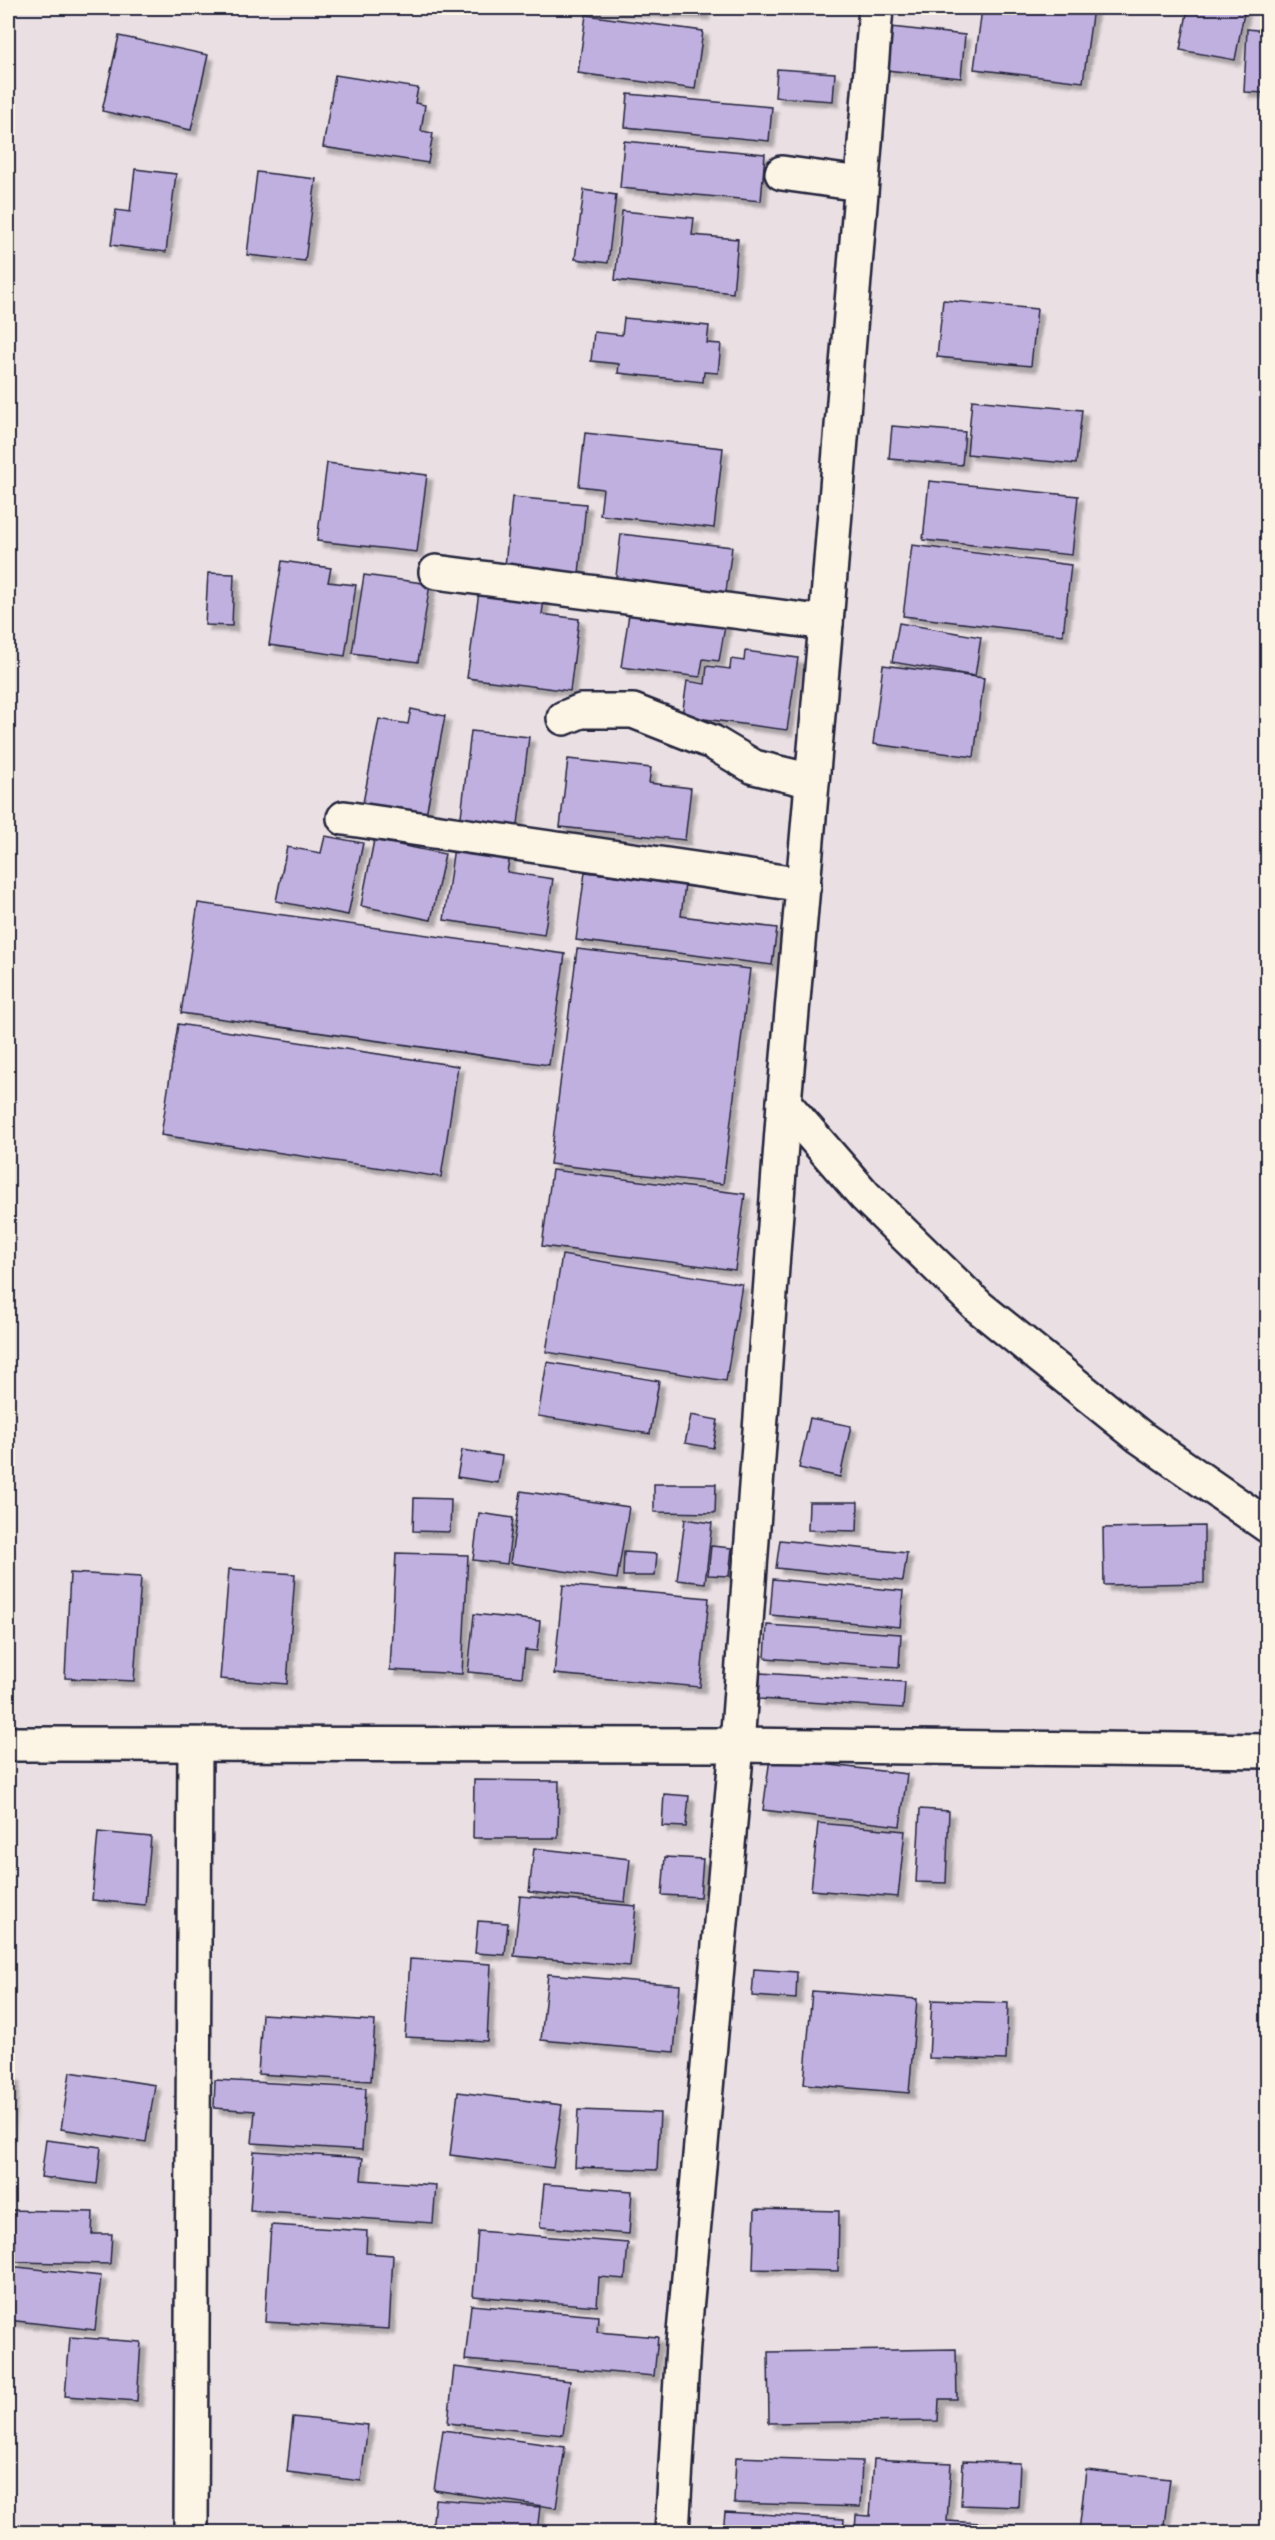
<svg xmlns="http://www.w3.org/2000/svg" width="1275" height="2540" viewBox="0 0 1275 2540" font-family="'Balsamiq Sans',sans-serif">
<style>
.building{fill:#c0b0e0;stroke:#22223b;stroke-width:1.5;filter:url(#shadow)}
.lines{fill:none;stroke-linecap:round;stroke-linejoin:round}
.street-casing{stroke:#22223b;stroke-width:38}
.street{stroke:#fcf5e5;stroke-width:33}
</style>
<defs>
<filter id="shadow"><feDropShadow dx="5.5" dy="5.5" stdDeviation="1.5" flood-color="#0004"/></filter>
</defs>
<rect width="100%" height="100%" fill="#eae0e4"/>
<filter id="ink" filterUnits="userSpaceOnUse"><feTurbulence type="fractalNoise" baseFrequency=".0167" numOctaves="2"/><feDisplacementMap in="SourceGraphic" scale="12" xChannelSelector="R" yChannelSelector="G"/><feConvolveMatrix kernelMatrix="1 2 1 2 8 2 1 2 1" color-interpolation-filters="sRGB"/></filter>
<g filter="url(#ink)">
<g class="building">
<polygon points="564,8 704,8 704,14"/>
<polygon points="1000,8 1093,8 1083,82 974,69 982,9 1000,11"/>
<polygon points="1188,8 1245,8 1235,60 1180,50"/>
<polygon points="586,15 703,31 695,89 578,73"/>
<polygon points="891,27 965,35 961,78 886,70"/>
<polygon points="1247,29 1268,31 1268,93 1244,92"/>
<polygon points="119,36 208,55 191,130 102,111"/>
<polygon points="777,69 835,73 833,101 775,97"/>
<polygon points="335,75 418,88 415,103 425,105 421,131 433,133 428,163 323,147"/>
<polygon points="628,94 772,107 769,141 625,127"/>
<polygon points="624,141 765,154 761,201 620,188"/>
<polygon points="135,169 176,174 166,252 111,245 116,210 130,212"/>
<polygon points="257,172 316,179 305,261 247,255"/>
<polygon points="584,190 616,195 608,263 575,259"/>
<polygon points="622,211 694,218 692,235 738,239 733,293 615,280"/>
<polygon points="943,300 1037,309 1031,366 937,357"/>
<polygon points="624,318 709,326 707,343 721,344 718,373 704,372 703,382 618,373 619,364 591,361 594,332 622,335"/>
<polygon points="972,400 1082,410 1076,464 967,454"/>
<polygon points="892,426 965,432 962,465 889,459"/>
<polygon points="585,433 723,448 714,528 600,515 603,489 579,486"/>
<polygon points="327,463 427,475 417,552 317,541"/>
<polygon points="929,481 1078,496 1072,555 923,540"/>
<polygon points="512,497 586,504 578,584 504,576"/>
<polygon points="621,534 732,547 725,599 615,585"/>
<polygon points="912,545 1071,565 1063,635 903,616"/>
<polygon points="282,561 331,568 328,582 356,585 345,656 269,645"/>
<polygon points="208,573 234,574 232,626 205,625"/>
<polygon points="364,575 430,584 418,662 352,653"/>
<polygon points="479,592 544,600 542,614 579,619 570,691 467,678"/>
<polygon points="631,601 727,615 719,661 703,659 700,677 621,667"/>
<polygon points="899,623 981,637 975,676 892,662"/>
<polygon points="745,651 798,658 787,730 682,716 687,681 705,684 707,666 730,669 731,659 744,661"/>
<polygon points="883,665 984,678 974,757 873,744"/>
<polygon points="411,709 445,716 425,820 362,808 379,719 408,724"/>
<polygon points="471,731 529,737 517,832 460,825"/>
<polygon points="568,759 651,768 649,783 691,788 685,840 560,827"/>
<polygon points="325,836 363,843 348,915 276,901 287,847 321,853"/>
<polygon points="374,840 445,854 431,920 361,906"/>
<polygon points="454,847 510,856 507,872 553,879 544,935 444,920"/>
<polygon points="585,872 685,884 681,916 777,928 772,965 576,940"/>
<polygon points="198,903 565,954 549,1065 181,1013"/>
<polygon points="577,949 750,969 723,1184 550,1164"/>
<polygon points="178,1024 458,1066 441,1177 161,1135"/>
<polygon points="552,1170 745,1194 735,1270 542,1246"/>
<polygon points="562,1255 742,1284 726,1381 546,1352"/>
<polygon points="547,1362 659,1381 650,1434 538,1416"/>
<polygon points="691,1415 718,1420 713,1448 685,1443"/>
<polygon points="810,1418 851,1426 840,1477 799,1468"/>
<polygon points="462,1450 502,1456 498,1483 457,1477"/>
<polygon points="654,1484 716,1484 715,1513 654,1512"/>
<polygon points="521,1491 629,1507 617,1579 510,1563"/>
<polygon points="414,1498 451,1499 450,1532 413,1531"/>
<polygon points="809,1502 858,1502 857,1531 808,1530"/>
<polygon points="479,1513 513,1518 507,1564 473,1560"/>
<polygon points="685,1519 712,1523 705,1583 677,1580"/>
<polygon points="1204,1526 1204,1583 1104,1585 1103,1528"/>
<polygon points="780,1540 907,1553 903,1581 776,1568"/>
<polygon points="711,1546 732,1548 729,1576 708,1575"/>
<polygon points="624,1552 657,1554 655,1576 623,1576"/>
<polygon points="396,1553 468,1555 462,1674 390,1670"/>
<polygon points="229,1569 295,1574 287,1684 220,1679"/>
<polygon points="70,1573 141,1577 134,1681 65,1678"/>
<polygon points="773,1579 903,1591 900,1627 770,1615"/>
<polygon points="563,1585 709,1598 700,1687 554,1674"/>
<polygon points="474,1614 540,1621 537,1651 525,1650 522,1677 468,1672"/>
<polygon points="767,1625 901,1634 899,1667 765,1658"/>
<polygon points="760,1673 905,1682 903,1708 759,1699"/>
<polygon points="770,1758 907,1774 900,1826 763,1810"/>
<polygon points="474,1780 559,1781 558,1838 473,1838"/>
<polygon points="664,1794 689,1796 686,1827 662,1826"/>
<polygon points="920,1809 949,1811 946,1883 916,1882"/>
<polygon points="818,1823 905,1831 898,1897 811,1890"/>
<polygon points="98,1832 151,1837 145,1905 92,1900"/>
<polygon points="534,1848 630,1859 625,1902 529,1892"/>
<polygon points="665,1857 703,1859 700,1897 662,1895"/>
<polygon points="520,1896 636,1906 630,1966 514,1956"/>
<polygon points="478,1921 508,1923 505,1955 475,1953"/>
<polygon points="410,1959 491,1964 487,2041 405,2037"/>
<polygon points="754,1969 797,1972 796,1999 752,1996"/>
<polygon points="548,1974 680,1985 674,2052 541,2040"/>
<polygon points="812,1991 917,1999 909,2093 804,2084"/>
<polygon points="932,2000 1008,2003 1006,2060 929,2058"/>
<polygon points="262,2014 375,2021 371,2081 258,2074"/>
<polygon points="70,2072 155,2085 146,2142 61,2129"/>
<polygon points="8,2076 14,2076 8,2138"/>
<polygon points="215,2080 366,2088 362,2150 252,2143 255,2111 214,2108"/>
<polygon points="458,2092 562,2105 553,2168 450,2155"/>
<polygon points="578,2110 660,2113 657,2170 575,2167"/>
<polygon points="46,2140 101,2147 97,2184 41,2177"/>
<polygon points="254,2151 363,2158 361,2180 436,2185 433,2223 250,2211"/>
<polygon points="544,2184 632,2191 629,2234 540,2227"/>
<polygon points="755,2209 839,2211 838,2271 753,2269"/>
<polygon points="8,2210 93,2212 92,2234 112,2234 110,2264 14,2262 15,2241 8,2241"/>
<polygon points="271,2225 367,2231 366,2253 393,2255 389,2329 265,2322"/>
<polygon points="478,2231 628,2243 625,2279 599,2277 597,2306 473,2296"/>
<polygon points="8,2266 101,2276 95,2330 8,2320"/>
<polygon points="471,2305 598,2316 597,2332 658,2337 654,2376 465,2360"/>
<polygon points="70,2337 141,2342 137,2401 65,2396"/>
<polygon points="956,2349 957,2399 939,2399 938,2421 769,2423 768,2352"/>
<polygon points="454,2367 570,2381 563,2435 448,2423"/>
<polygon points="293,2417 368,2425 361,2481 287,2472"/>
<polygon points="443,2430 565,2447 556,2508 434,2490"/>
<polygon points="736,2457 862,2461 860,2507 734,2503"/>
<polygon points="874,2459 951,2463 947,2521 1013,2525 1012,2532 855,2532 856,2515 870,2516"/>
<polygon points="963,2461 1020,2463 1018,2507 961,2505"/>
<polygon points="1086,2470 1170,2479 1163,2532 1079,2532"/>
<polygon points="435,2499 540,2507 537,2532 432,2532"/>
<polygon points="725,2512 844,2519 843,2532 723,2532"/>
</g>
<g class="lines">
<g class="street-casing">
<g id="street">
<polyline points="782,173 860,184"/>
<polyline points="436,572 826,623"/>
<polyline points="564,718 581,711 633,711 712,742 754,767 812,781"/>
<polyline points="344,818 804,885"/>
<polyline points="784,1103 865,1196 979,1307 1140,1437 1268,1526"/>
<polyline points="8,1744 737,1745 1268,1751"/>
<polyline points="191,2532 195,1746"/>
<polyline points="672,2532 683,2344 737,1745 784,1103 826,623 876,8"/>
</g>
</g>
<use href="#street" class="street"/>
</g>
</g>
<rect width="1275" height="2540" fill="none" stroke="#fcf5e5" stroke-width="30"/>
<rect x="15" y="15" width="1245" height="2510" fill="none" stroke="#22223b" stroke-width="2" filter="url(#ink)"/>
</svg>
